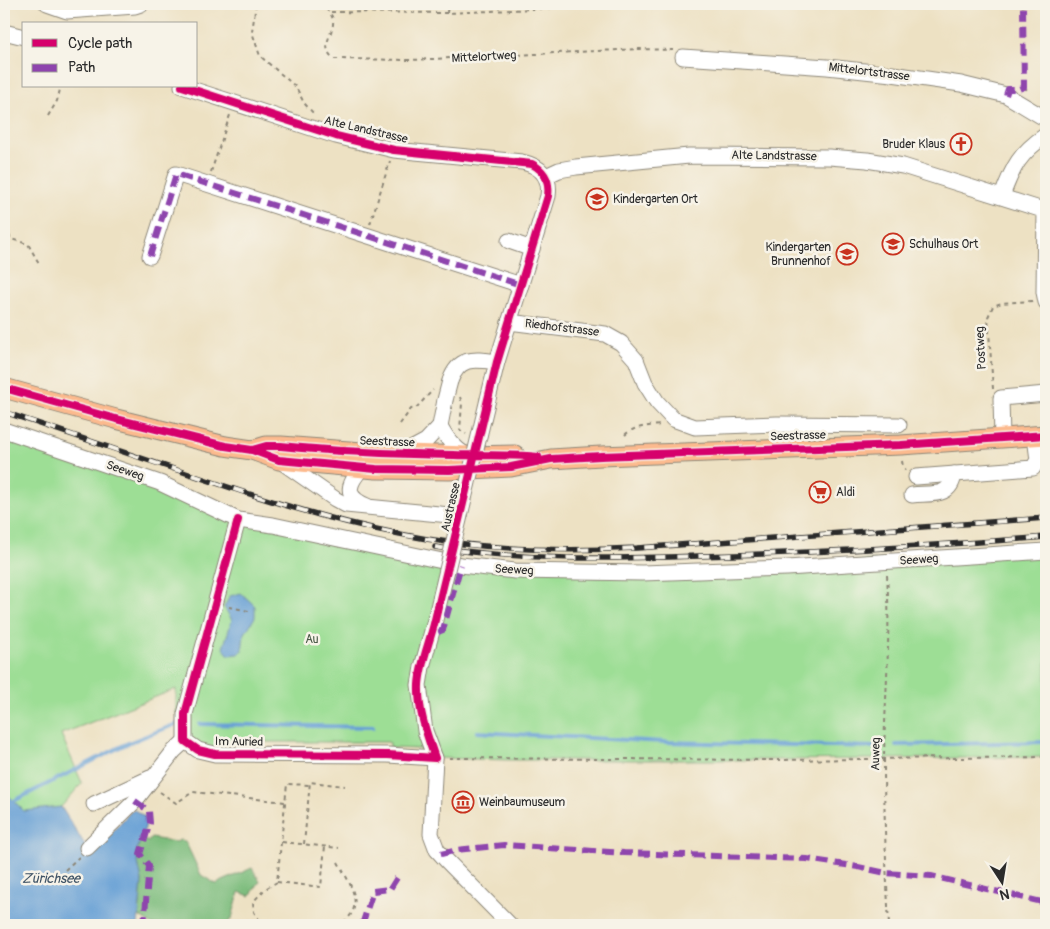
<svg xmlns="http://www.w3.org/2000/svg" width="1050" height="929" viewBox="0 0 1050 929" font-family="Pangolin,sans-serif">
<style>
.green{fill:#9dde95;stroke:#648460}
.forest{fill:#7ebd7e;stroke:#547454}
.water{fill:#67a0d5;stroke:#496680}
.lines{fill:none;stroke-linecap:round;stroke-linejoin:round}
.stream{stroke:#67a0d5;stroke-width:4}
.minor-casing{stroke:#8c8677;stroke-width:17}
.major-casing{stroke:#8c8677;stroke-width:21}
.path{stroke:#8c8677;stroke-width:2;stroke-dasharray:4 4;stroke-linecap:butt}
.minor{stroke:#fff;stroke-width:15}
.major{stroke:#fcba8e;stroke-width:19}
.rail-casing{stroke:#2b2b2b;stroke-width:5.5}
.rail{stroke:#f7f3e8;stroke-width:4;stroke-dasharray:11;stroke-linecap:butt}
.minor-bridge-casing{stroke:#8c8677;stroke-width:17;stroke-linecap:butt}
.minor-bridge{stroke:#fff;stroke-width:15}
.quiet{stroke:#8e44ad;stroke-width:6;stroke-dasharray:12 6;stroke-linecap:butt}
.cycleway-casing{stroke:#f7f3e8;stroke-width:11}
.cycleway{stroke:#d6006c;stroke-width:8}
.labels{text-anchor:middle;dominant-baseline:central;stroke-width:5;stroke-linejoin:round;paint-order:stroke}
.street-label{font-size:12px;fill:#2b2b2b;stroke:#f7f3e8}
.poi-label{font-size:12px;fill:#2b2b2b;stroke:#f7f3e8;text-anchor:start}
.park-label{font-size:12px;fill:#485846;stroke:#f7f3e8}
.water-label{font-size:14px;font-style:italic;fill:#405466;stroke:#f7f3e8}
</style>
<rect width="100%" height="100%" fill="#f7f3e8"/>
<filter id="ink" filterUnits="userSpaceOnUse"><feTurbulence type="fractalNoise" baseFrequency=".02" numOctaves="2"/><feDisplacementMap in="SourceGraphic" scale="10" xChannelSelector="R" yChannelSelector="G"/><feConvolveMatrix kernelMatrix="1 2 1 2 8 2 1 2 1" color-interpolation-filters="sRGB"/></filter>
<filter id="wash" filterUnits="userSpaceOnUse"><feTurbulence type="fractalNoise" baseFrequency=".0096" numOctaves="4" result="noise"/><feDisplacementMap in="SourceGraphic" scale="20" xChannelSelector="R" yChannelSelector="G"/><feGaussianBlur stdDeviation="1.12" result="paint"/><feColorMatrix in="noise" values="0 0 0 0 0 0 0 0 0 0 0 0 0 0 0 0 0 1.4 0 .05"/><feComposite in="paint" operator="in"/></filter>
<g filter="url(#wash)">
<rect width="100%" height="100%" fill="#ede1c3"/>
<polygon class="green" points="4,430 219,512 442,562 642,573 1046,551 1046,757 777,760 509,760 435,758 432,752 418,749 390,748 390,743 388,742 222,742 221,754 185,741 185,714 176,714 176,689 61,734 82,783 61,807 39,828 4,816"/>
<polygon class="forest" points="141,838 148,842 151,838 176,842 180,840 185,841 201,875 216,884 252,868 260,881 250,896 239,892 232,918 226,925 152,925 139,916 142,881 136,853"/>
<g class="water">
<polygon points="241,593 255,606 255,617 244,635 242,651 238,654 229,655 223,648 232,620 224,607 230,596"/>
<polygon points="4,791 24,811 61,807 87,848 93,853 133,809 145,817 147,822 136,853 142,881 138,925 4,925"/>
</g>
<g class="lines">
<g class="stream">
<polyline points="200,724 373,727"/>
<polyline points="477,732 665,742 879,747"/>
<polyline points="896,745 1046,742"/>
<polyline points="4,806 128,743 179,723"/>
</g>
</g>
</g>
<g filter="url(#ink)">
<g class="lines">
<g class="minor-casing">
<g id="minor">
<polyline points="47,4 67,11 135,6 141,4"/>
<polyline points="4,32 24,37"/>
<polyline points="683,57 827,67 892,74 961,84 1006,95 1046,119"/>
<path d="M 182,86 L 336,136 L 394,150 L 522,162 C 541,166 551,177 548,196 L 497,362 L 488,399"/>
<polyline points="546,176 559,170 576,167 689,156 829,157 867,160 903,166 1046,211"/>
<path d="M 1002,196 C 1013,166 1020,153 1046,135"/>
<polyline points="1045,210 1044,292 1046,302"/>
<polyline points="509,241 532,249"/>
<polyline points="150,256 176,174 521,285"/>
<polyline points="509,322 605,334 621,343 636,360 645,383 657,402 673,419 695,427 777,424 899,425"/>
<path d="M 450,381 C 459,356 474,359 497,362"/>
<path d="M 440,426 C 447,439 454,448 467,456"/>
<polyline points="4,430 160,483 238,520 273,525 461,565 515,571 642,573 787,568 1046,551"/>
<polyline points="1002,438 1001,398 1046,394"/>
<polyline points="402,454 426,441 440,426 445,400"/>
<polyline points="279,460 335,499 346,505 460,516"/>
<path d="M 362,468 C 348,484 343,496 367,506"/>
<polyline points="916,477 1033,468 1038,460 1035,437"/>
<path d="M 912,495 C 931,493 951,498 954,474"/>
<polyline points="238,520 185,714 185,741 198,750 215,754 388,755 435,758"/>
<polyline points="434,624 422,667 419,685 425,731 435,758 431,834 437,850 447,861 510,925"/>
<polyline points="94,804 150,778"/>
<polyline points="87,848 135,801 174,751 185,741"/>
</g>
</g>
<g class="major-casing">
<g id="major">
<polyline points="4,388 116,419 225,446 252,450 279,460 376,469 449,470 511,467 551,459 601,456 901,445 1046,435"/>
<polyline points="253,450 266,446 281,446 376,453 467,456 515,455"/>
</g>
</g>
<g class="path">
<polyline points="256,4 252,32 260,56 296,87 304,103 314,114"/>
<path d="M 319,4 C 353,24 312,40 334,59 L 411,60 L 639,49 L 673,50"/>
<polyline points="1022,4 1023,7"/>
<polyline points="331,12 447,13 640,4"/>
<polyline points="447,13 448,4"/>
<polyline points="1024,87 1029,92"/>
<polyline points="48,116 57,101 61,86"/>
<polyline points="211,172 230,115"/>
<polyline points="370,224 390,161"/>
<polyline points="4,228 6,229 11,239 28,244 40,265"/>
<polyline points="993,389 988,317 993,306 1002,303 1033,301"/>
<polyline points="460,397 462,403 460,430 466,434"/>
<polyline points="400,424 411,409 416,408 433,390"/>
<path d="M 625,435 C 633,426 650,426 661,425"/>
<polyline points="902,461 903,467 906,470"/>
<path d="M 887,575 C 891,636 885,697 884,758 C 884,814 886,870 889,925"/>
<polyline points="229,607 249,611"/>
<polyline points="449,758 777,760 1046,757"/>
<polyline points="160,792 176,803 193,792 285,802"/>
<polyline points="282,842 339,848"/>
<polyline points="304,844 310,782 345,786"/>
<path d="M 338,862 C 350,884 368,908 339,925"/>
<polyline points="65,870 79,857"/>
<polyline points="277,882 321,887 325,846"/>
<polyline points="275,925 260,921 254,912 253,902 265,889 277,882 287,784 309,785"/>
</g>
<use href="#minor" class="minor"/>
<use href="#major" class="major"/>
<g class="rail-casing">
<g id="rail">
<path d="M 4,412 C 65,432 125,453 186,473 C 257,497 327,520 400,534 C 477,550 558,552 637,548 L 1046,518"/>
<path d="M 435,547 C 523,561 610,559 699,556 C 815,553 930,546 1046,537"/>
</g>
</g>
<use href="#rail" class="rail"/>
<g class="minor-bridge-casing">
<g id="minor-bridge">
<polyline points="445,400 450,381"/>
<polyline points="434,624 488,399"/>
</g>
</g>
<use href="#minor-bridge" class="minor-bridge"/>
<g class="quiet">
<polyline points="1006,95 1008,89 1019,89 1024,87 1023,7 1025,4"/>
<polyline points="150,256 176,174 521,285"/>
<polyline points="438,632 443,630 461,565"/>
<polyline points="135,801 149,811 150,823 140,854 149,866 144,925"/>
<polyline points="441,854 457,850 504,845 624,853 807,859 858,867 886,873 931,876 1046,903"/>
<polyline points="362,925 373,891 390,889 398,876"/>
</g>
<g class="cycleway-casing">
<g id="cycleway">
<path d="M 182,86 L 336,136 L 394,150 L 532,164 C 545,171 550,181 548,196 L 497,362 L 434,624 C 429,644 420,665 419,685 C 418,711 427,735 435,758 L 388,755 L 215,754 L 198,750 L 185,741 L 185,714 L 238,520"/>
<polyline points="4,388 116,419 225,446 252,450 279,460 376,469 449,470 511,467 551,459 601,456 901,445 1046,435"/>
<path d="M 252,450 L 266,446 L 281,446 C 339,452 396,454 454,455 C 482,456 510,454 538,457"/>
</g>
</g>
<use href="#cycleway" class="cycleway"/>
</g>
</g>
<defs>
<g id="church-ring" transform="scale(1.125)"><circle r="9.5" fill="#f7f3e8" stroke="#c8321e" stroke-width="1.5"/><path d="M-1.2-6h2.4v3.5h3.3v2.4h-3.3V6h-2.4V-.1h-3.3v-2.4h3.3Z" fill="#c8321e"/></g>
<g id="school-ring" transform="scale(1.125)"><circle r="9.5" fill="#f7f3e8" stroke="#c8321e" stroke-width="1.5"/><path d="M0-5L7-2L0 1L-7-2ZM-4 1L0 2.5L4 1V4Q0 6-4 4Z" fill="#c8321e"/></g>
<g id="supermarket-ring" transform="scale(1.125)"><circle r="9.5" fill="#f7f3e8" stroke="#c8321e" stroke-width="1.5"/><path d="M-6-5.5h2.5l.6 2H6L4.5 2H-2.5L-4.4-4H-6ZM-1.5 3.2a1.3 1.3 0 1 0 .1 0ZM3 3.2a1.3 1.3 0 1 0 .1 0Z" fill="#c8321e"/></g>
<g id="museum-ring" transform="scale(1.125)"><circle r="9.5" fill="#f7f3e8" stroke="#c8321e" stroke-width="1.5"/><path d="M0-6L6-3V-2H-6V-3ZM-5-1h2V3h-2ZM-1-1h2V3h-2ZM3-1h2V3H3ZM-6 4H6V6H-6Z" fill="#c8321e"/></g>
</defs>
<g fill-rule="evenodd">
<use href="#church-ring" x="961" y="144"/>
<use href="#school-ring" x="597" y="199"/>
<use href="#school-ring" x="893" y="244"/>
<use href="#school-ring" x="847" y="254"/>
<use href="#supermarket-ring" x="820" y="492"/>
<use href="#museum-ring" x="463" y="802"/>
</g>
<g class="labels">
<g class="street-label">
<text transform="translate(484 57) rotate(-3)">Mittelortweg</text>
<text transform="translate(869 72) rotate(7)">Mittelortstrasse</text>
<text transform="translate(366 130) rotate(13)">Alte Landstrasse</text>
<text transform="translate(774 156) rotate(1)">Alte Landstrasse</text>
<text transform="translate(562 328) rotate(7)">Riedhofstrasse</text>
<text transform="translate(981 348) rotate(-93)">Postweg</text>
<text transform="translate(798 436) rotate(-2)">Seestrasse</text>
<text transform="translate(387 442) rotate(2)">Seestrasse</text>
<text transform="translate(125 471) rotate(19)">Seeweg</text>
<text transform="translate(451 507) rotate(-77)">Austrasse</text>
<text transform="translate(919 560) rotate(-4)">Seeweg</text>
<text transform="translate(514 570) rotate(3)">Seeweg</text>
<text transform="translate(239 742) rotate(1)">Im Auried</text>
<text transform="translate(876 754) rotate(-89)">Auweg</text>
</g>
<g class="poi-label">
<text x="945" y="144" text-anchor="end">Bruder Klaus</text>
<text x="613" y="199">Kindergarten Ort</text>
<text x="909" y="244">Schulhaus Ort</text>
<text x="831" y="247" text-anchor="end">Kindergarten<tspan x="831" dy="14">Brunnenhof</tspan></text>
<text x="836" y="492">Aldi</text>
<text x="479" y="802">Weinbaumuseum</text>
</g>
<g class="park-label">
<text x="312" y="639">Au</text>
</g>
<g class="water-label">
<text x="51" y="878">Zürichsee</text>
</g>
</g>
<rect width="1050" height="929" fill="none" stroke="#f7f3e8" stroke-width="20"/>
<rect x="22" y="22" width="175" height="65" fill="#f7f3e8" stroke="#a5a39c"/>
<rect x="32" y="39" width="25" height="8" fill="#d6006c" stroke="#a5a39c"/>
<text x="68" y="48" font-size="15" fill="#2b2b2b">Cycle path</text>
<rect x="32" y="64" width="25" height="8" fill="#8e44ad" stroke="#a5a39c"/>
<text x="68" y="72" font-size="15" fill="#2b2b2b">Path</text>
<g transform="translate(1002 882) rotate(168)" stroke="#f7f3e8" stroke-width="4" paint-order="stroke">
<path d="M0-4L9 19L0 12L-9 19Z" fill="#2b2b2b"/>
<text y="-8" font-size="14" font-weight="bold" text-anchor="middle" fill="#2b2b2b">N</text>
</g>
</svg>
